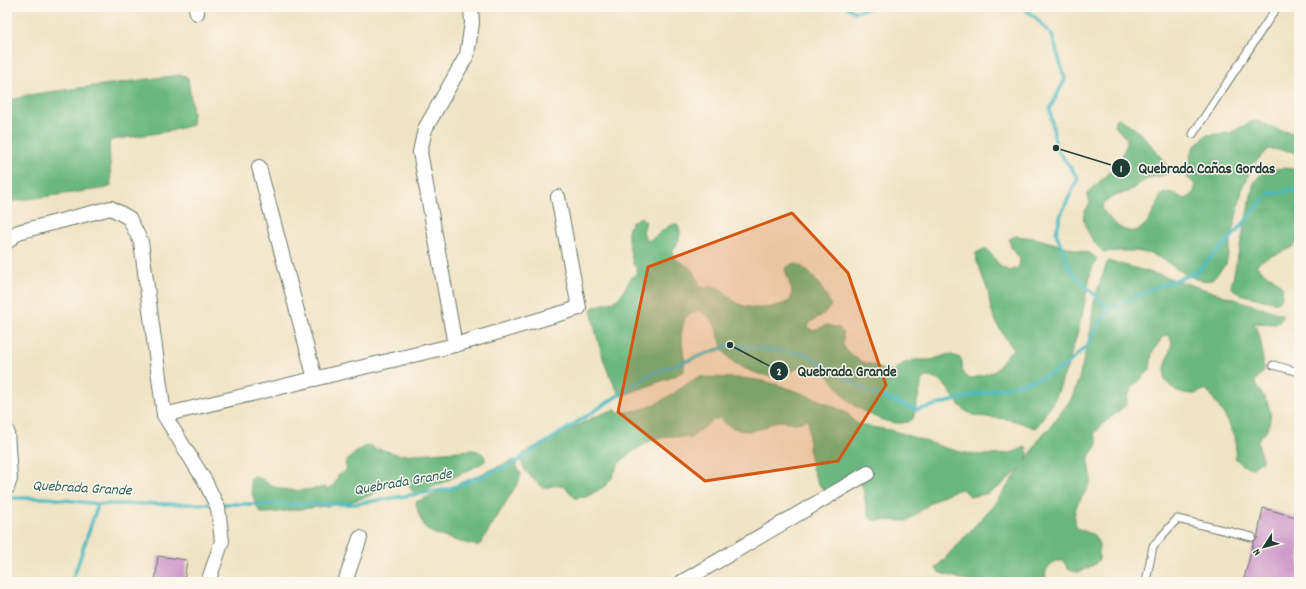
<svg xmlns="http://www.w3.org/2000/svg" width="1306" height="589" viewBox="0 0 1306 589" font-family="Dekko,sans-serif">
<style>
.forest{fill:#6bb77f;stroke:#457a5a}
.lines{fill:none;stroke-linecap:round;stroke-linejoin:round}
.stream{stroke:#4bbac1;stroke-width:3.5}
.building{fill:#cc98ca}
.lane-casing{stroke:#687767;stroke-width:9}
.street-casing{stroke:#687767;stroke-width:16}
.lane{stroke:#fff;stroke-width:7}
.street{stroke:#fff;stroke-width:14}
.marked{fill:#d45610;fill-opacity:0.2;stroke:#d45610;stroke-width:3;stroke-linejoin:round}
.labels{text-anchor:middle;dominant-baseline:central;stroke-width:3;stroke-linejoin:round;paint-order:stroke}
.water-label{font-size:15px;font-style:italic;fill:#2c625e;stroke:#fbf7ec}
.leader{fill:none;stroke:#1f3d34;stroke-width:1.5}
.callout-dot{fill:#1f3d34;stroke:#fbf7ec;stroke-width:1.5}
.mark-label{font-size:12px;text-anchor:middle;font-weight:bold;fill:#fff}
.callout-label{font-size:15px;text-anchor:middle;font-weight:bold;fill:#1f3d34;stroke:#fbf7ec;stroke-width:3;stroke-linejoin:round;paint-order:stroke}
</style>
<rect width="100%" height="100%" fill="#fbf7ec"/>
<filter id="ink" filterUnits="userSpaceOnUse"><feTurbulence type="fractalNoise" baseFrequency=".025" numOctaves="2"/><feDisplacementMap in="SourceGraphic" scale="8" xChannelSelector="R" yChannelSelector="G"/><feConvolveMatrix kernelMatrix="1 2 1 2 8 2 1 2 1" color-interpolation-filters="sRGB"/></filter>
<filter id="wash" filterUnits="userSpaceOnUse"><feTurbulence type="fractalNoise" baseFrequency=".012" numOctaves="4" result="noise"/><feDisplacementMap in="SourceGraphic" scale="16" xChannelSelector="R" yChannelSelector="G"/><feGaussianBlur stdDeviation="0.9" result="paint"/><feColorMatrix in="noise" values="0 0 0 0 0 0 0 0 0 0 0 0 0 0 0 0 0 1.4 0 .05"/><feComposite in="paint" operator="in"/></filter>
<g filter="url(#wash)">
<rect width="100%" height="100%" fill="#f0e3c5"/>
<g class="forest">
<polygon points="179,75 185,76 188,79 193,113 192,125 171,131 112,140 109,142 111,186 107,188 7,202 7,99 16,99 27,95"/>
<path d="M 1118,118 C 1141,129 1155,149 1170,170 C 1164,178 1158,175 1151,178 C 1143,180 1138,185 1132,189 C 1122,196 1105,195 1102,209 C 1115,227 1134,244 1150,218 C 1155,211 1157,203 1161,195 C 1169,189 1176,194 1184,199 C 1192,197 1195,193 1195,185 L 1182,172 L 1191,160 L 1190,156 L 1194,147 L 1206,135 L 1230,133 L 1253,121 L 1260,122 L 1279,130 L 1299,134 L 1299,155 L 1290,151 L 1269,149 L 1251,166 L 1247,179 L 1243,185 L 1226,264 L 1212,280 C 1192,284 1173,264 1156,256 C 1139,249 1122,251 1104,252 C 1095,246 1081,225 1084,214 C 1085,209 1089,207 1090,203 L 1087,193 C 1105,176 1123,166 1127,139 L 1114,125 L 1115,120 Z"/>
<path d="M 1284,168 L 1299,170 L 1299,240 C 1291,254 1268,253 1256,265 C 1262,274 1275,276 1282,286 L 1282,297 L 1277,303 L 1239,294 L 1231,287 L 1254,182 L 1264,171 Z"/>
<path d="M 641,217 L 646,222 L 643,232 L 647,241 C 658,238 665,224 677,224 C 684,234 677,243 672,252 C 676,263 686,263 693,271 C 698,277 697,284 704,288 C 723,282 726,298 739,304 C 754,311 777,308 791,300 L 792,291 L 785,269 L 793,263 C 809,266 825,292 831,305 C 826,316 812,318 808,326 L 812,331 L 827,325 L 839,328 L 843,333 L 843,345 L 846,350 L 860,361 L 876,366 L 885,371 L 893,371 L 904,363 L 915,360 L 931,360 L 949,354 L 960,358 C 964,363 961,367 963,373 C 968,384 984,373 994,372 C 1001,365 1005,356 1013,349 L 998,326 L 991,310 L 988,291 L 977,262 L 976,253 L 984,249 L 987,249 L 1001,267 L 1010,271 L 1019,267 L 1020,259 L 1011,247 L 1009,239 L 1015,236 L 1035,238 L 1091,254 L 1097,259 L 1091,271 L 1081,320 L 1068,365 L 1056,397 L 1038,425 L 1035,428 C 1027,426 1019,421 1011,420 C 994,416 974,420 961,407 C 950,395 944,375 925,377 L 922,381 L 913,419 C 896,432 860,411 847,399 C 838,390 833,377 820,370 C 813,366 801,365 794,370 C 791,372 788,375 784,376 C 768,378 748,372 735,363 C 719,353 721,332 711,319 C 708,315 702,312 698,310 L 685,317 L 681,333 L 684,358 L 684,371 L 675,376 L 621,396 C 605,374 596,336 591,309 C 600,302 609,306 617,299 C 625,293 626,281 636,274 L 637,269 L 633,264 L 628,240 L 628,230 L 632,222 Z"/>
<path d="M 1109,261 L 1160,275 L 1281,314 L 1283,316 L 1282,319 L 1276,324 L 1256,323 L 1254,324 C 1263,337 1262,356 1264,371 L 1255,381 C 1256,388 1260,391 1264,397 C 1274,412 1272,429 1258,439 C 1257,448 1263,453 1262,461 L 1253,468 L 1242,465 L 1235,458 C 1235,453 1236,447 1236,442 C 1233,426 1216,402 1206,389 L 1195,394 L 1180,393 L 1172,388 L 1165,380 L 1165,368 L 1172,343 L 1169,335 L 1163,336 L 1152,353 L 1150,370 L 1132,388 L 1127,396 L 1127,404 L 1102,425 L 1094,434 C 1101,444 1095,447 1090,455 C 1087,461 1091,470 1091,477 C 1090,496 1067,503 1077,528 L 1094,535 L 1099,544 L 1099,560 L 1094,565 L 1079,572 L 1069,570 L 1063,561 L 1055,561 C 1047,567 1043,572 1047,582 L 971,582 L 938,572 L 936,568 L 992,507 L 1021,468 C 1005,482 992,497 970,496 L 962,489 C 938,494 926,507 907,521 L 872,520 C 862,506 868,490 857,479 L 829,491 L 823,490 C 813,477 810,462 809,446 C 808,438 811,425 807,419 C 793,428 786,418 774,422 C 769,424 765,428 760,429 C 746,434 729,429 720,418 L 712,421 L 691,438 L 668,436 L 650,441 L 629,454 L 618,464 L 612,478 L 605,486 L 586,497 L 575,498 L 565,487 L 557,485 L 544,488 C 535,481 518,468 522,455 L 525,452 L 592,418 L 615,409 L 618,413 C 657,410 667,396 698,377 L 703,377 C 727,378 752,377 775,384 C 796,391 829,403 848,414 C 851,417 853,421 856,423 C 867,428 885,428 897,432 C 936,443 966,461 1009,453 C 1015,452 1020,449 1026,447 L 1028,454 L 1026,461 L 1041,436 L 1051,426 L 1071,399 L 1079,379 L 1091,329 L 1093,307 L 1098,288 L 1107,263 Z"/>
<path d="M 370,445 L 376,450 L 380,449 L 400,455 L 474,450 C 480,452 486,454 485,461 L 479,465 L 419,494 L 415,494 L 405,482 L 399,478 L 369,496 L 343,504 L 269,513 L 261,513 C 254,503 251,491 250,479 L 253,477 C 263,477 267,484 275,487 C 291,493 308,490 325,487 L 328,489 L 334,485 L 338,476 L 347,469 L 345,463 C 352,455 360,448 370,445 Z"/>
<path d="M 514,460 L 521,475 L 519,481 L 481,543 L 478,546 C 468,544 436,536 429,531 C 422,525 417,511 416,502 Z"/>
</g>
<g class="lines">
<g class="stream">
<polyline points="847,7 855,12 871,7"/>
<polyline points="1022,7 1035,17 1052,35 1065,79 1050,109 1056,148 1078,178 1061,214 1056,233 1071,271 1109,309"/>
<polyline points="7,498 48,498 98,504 212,504"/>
<polyline points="220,504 354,504 449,489 513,464 651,374 730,345 806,354 869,392 917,410 1042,378 1065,366 1086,347 1109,309 1156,287 1195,273 1229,240 1269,194 1299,189"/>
<polyline points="72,582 98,504"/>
</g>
</g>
<g id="blocks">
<g class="building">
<polygon points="1263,508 1299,518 1299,582 1243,582 1254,541 1257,539"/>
<polygon points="158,556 187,560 184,582 155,582"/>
</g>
</g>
</g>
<g filter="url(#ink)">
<use href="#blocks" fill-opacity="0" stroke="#687767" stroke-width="1"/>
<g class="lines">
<g class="lane-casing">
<g id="lane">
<polyline points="1193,134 1277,7"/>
<polyline points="1273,365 1299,372"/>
<polyline points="1146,582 1153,546 1177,519 1252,537"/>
</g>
</g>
<g class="street-casing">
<g id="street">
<polyline points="196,7 197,13"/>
<polyline points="259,167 315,379"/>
<polyline points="7,242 18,232 111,208 129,218 141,242 164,415 205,481 218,508 222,541 208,582"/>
<polyline points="455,345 579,308 558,197"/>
<polyline points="164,415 455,345 420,152 425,129 467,55 472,23 471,7"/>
<polyline points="7,431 10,479 7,488"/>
<polyline points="345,582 360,538"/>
<polyline points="682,582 868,473"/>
</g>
</g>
<use href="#lane" class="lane"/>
<use href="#street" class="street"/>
</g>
</g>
<path class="marked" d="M 792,213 L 848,273 L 886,385 L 838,461 L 705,481 L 618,412 L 648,267 Z"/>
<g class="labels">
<g class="water-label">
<text transform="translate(403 483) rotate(-10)">Quebrada Grande</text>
<text transform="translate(82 489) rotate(3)">Quebrada Grande</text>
</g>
</g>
<path class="leader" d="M1056 148L1121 168M730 345L779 371"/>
<g class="callout-dot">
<circle cx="1056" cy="148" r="4"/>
<circle cx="730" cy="345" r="4"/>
<circle cx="1121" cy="168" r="10"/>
<circle cx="779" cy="371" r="10"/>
</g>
<g class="mark-label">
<text x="1121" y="172">1</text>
<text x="779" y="375">2</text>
</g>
<g class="callout-label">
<text x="1207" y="173">Quebrada Cañas Gordas</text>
<text x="847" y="376">Quebrada Grande</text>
</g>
<rect width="1306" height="589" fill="none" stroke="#fbf7ec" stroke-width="24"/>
<g transform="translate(1264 547) rotate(234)" stroke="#fbf7ec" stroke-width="3" paint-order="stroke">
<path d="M0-3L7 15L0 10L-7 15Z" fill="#1f3d34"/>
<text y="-6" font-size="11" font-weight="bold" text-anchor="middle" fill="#1f3d34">N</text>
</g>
</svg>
